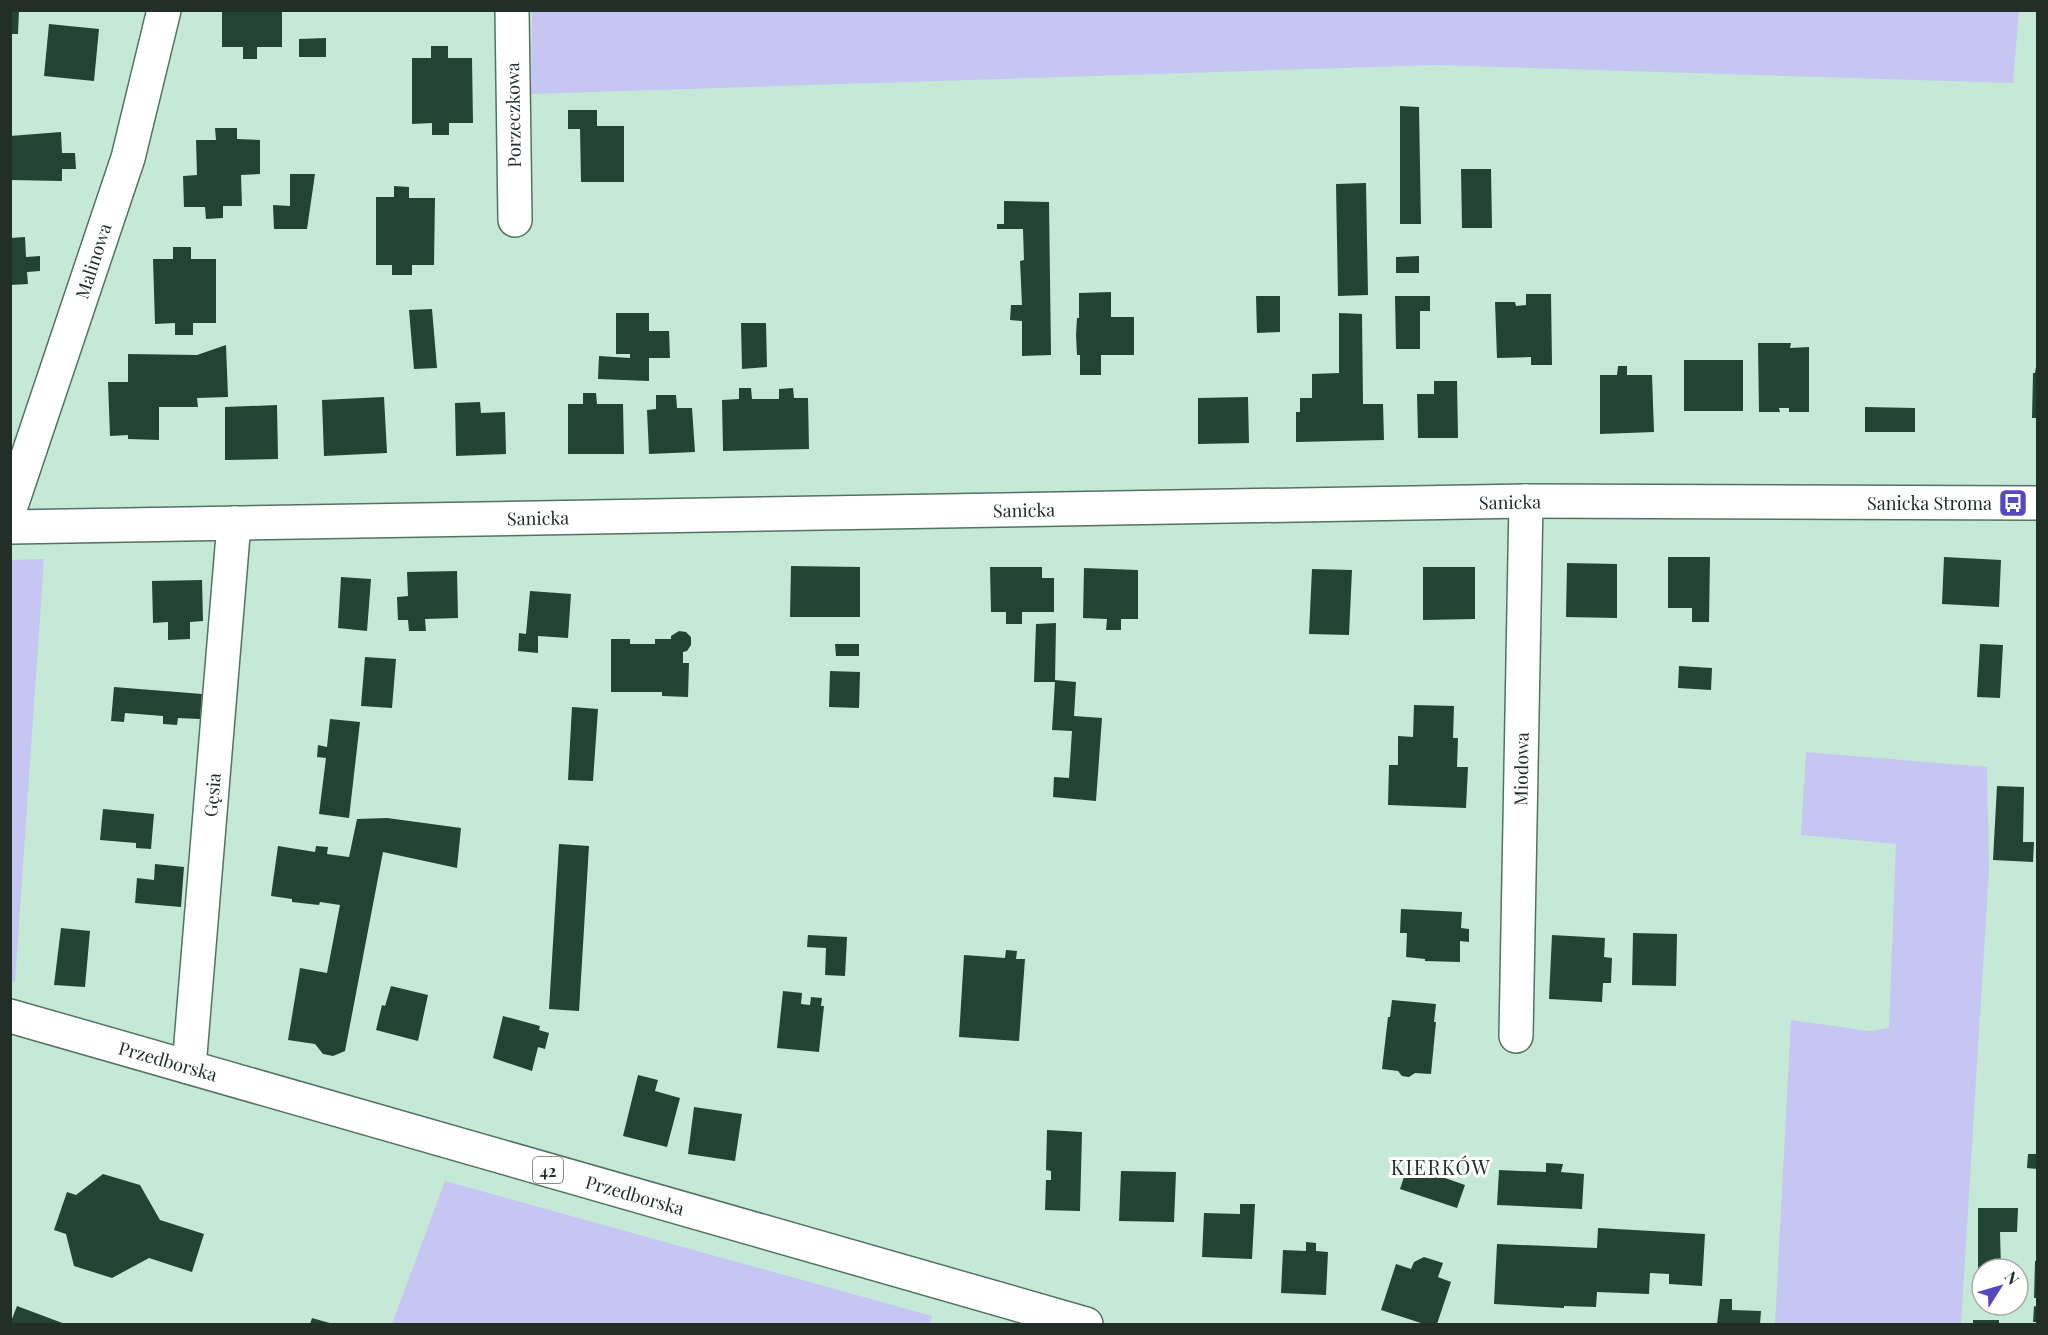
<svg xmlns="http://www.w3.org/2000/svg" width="2048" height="1335" viewBox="0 0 2048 1335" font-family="'Playfair Display',serif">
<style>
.green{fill:#c5c6f2}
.building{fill:#254334}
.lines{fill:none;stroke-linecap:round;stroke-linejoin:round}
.street-casing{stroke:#537362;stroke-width:36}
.secondary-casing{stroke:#537362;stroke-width:36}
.primary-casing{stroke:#537362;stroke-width:36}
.street{stroke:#fff;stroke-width:33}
.secondary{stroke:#fff;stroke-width:33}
.primary{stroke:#fff;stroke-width:33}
.labels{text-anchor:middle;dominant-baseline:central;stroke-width:6;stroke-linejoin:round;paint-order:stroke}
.shield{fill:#fff;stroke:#646d68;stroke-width:1.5}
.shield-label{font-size:16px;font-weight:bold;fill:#222f28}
.street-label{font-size:18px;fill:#222f28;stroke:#fff}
.poi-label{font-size:18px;fill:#222f28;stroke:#fff;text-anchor:end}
.neighbourhood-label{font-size:20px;letter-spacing:1.5px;fill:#222f28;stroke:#fff}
</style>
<rect width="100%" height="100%" fill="#c6e8d6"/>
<g class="green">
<polygon points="532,11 532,10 2019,11 2013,83 1436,65 531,94"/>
<polygon points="44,559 15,982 10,981 11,560"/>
<polygon points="1806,752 1987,767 1989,870 1961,1324 1775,1324 1791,1020 1869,1031 1889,1028 1896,844 1801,835"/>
<polygon points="445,1181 932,1316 930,1324 392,1324"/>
</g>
<g class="building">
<polygon points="10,10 19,10 18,34 10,34"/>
<polygon points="222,10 282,10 282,47 257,47 257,59 243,59 243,47 222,47"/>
<polygon points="49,24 99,29 94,81 44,76"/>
<polygon points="326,38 326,57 299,57 299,39"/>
<polygon points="431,46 448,46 448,58 472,58 473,123 449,123 449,135 432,135 432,123 412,124 412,58 431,58"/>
<polygon points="1400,106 1419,107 1421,224 1400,224"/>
<polygon points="568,110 597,110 597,126 624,126 624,182 581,182 580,129 568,129"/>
<polygon points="215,128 237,128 237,139 260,140 260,174 241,175 242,206 223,206 223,218 206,219 205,207 184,207 183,176 197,175 196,140 216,140"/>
<polygon points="61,132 62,153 75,153 76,169 62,169 62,181 10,180 10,136"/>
<polygon points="1461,169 1491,169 1492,228 1462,228"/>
<polygon points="290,174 315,174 307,229 274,229 273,205 290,206"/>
<polygon points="1366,183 1368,295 1338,296 1336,184"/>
<polygon points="394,186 409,187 409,198 435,198 434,265 412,265 412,275 392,275 392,265 376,265 376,197 394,197"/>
<polygon points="1004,201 1049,202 1051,355 1022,356 1022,321 1010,320 1011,305 1022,305 1020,261 1024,260 1023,229 997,229 997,224 1004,224"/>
<polygon points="25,237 26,257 40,256 40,271 27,272 28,284 10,285 10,238"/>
<polygon points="173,247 191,247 191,259 216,259 216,323 193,323 193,335 175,335 175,323 155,324 153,259 173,259"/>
<polygon points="1419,256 1419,273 1396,273 1396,257"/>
<polygon points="1111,292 1111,317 1134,317 1134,355 1101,355 1101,375 1080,375 1080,355 1077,355 1076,335 1077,318 1079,318 1079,293"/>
<polygon points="1526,294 1551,294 1552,365 1531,365 1531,357 1497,358 1495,302 1515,302 1516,306 1526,305"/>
<polygon points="1256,296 1280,296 1280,332 1257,333"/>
<polygon points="1395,296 1430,296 1430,311 1420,311 1420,349 1396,349"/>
<polygon points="432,309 437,368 414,369 409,310"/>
<polygon points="616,313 649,313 649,331 669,331 670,358 649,358 649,381 598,379 599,356 630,358 630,354 616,354"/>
<polygon points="1339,313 1362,314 1363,404 1383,404 1384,440 1296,442 1296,412 1300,412 1300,398 1312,398 1312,374 1339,373"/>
<polygon points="741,323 766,323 767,367 742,369"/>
<polygon points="1758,343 1791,343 1790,348 1809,347 1809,412 1789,412 1789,408 1779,408 1780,412 1759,412"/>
<polygon points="226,345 228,397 197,398 198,407 159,407 159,440 128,439 128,435 110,436 108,382 128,382 128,354 197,355"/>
<rect x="1684" y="360" width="59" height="51"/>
<polygon points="1618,366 1627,366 1627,375 1652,375 1654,432 1600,434 1600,375 1617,375"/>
<polygon points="2036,367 2038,418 2032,418 2033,373 2035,373"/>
<polygon points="1434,381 1457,381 1458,438 1418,438 1417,394 1434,394"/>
<polygon points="739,388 751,388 752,399 779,399 779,389 793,388 794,398 808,398 809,449 723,451 722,400 739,399"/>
<polygon points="583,393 596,393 597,404 623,404 624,454 568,454 568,404 583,404"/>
<polygon points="656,395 676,395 677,408 692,408 695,452 649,454 647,410 656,409"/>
<polygon points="384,397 387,453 324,456 322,400"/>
<polygon points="1248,397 1249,443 1198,444 1198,398"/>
<polygon points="480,402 481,413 505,412 506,454 456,456 455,403"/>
<polygon points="277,405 278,459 225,460 225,407"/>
<polygon points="1865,407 1915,408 1915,432 1865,432"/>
<polygon points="1668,557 1710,557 1709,622 1692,622 1692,608 1668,608"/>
<polygon points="1944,557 2001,560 1999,607 1942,604"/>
<polygon points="1567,563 1617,564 1617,618 1566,617"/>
<polygon points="791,566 860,567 860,617 790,617"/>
<polygon points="990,567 1042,567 1042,578 1054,578 1054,612 1022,612 1022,624 1006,624 1006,612 991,612"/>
<polygon points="1423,567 1475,567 1475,619 1423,620"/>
<polygon points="1084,568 1138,570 1138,619 1121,619 1121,630 1106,630 1107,619 1083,618"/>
<polygon points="1312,569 1352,570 1349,635 1309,634"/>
<polygon points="457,571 458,618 425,619 426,631 409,631 408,620 398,620 397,597 408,596 407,572"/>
<polygon points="341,577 371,579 367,631 338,628"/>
<polygon points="202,580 203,621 190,622 190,639 168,640 168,622 153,623 152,581"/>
<polygon points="530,591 571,594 568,638 538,636 538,653 518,651 519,633 526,634"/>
<polygon points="1056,623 1055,680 1076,682 1074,716 1102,718 1096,801 1053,797 1054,777 1069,778 1072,731 1052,730 1055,682 1034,682 1036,624"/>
<polygon points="679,631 686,632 691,637 691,645 687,651 683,652 683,663 689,663 688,697 662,696 662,692 611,692 611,639 630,639 630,644 655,644 655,639 671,639 671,636"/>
<polygon points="835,644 859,644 859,656 836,656"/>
<polygon points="1980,644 2003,645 2000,698 1977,697"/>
<polygon points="365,657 396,659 392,708 361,706"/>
<polygon points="1679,666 1712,668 1711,690 1678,688"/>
<polygon points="830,671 860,672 859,708 829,707"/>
<polygon points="114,687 202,694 200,719 178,718 177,725 163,724 163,716 125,713 124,722 111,721"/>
<polygon points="1414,705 1454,706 1453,738 1458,738 1457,767 1468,767 1466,808 1388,805 1389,765 1398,765 1398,736 1413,737"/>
<polygon points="572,707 598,709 593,781 568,780"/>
<polygon points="330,719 360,722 349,818 319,814 326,758 317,757 318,745 327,747"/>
<polygon points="1997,786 2024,787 2023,842 2034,842 2033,862 1993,860"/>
<polygon points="103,809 154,814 151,849 136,848 136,843 100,840"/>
<polygon points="387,818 461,828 457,868 383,852 345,1051 333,1056 323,1054 315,1044 288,1040 300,968 327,973 340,905 320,902 319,905 292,902 292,899 271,896 278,846 315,852 316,846 328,847 327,854 349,857 357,819"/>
<polygon points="559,844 589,846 579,1011 549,1009"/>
<polygon points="155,864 184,867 181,907 135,903 137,878 154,880"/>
<polygon points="1401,909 1462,912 1461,928 1469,929 1469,942 1460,941 1460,962 1425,961 1425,959 1406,957 1407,933 1400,933"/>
<polygon points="61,928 90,931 85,987 54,985"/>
<polygon points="1633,933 1677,934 1676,986 1632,985"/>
<polygon points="808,935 847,937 845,976 825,975 826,948 807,947"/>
<polygon points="1552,935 1605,938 1604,957 1612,958 1611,983 1603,983 1602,1002 1549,999"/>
<polygon points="1006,950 1017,951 1016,959 1025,959 1019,1041 959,1037 964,955 1005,958"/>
<polygon points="391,986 428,995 418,1041 376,1030 382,1005 385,1006"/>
<polygon points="783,991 802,993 801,1004 810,1005 811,997 822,998 821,1006 824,1006 819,1052 777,1048"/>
<polygon points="1392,1000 1436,1004 1434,1022 1436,1022 1431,1074 1415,1073 1409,1077 1402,1076 1398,1071 1382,1069 1388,1017 1390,1017"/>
<polygon points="503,1016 540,1026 539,1030 549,1033 545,1049 538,1047 532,1071 493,1058"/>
<polygon points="638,1075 658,1080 655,1091 680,1098 667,1147 623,1136"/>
<polygon points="694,1107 742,1114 735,1161 688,1154"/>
<polygon points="1047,1130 1082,1132 1080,1211 1045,1210 1046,1180 1051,1180 1051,1171 1046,1170"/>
<polygon points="2028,1154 2038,1154 2038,1169 2027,1168"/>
<polygon points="1546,1163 1563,1164 1561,1172 1584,1174 1582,1209 1497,1205 1499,1170 1546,1172"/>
<polygon points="1408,1165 1465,1185 1457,1208 1400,1189"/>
<polygon points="1121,1171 1176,1172 1174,1222 1119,1221"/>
<polygon points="103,1174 140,1185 160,1220 204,1234 192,1272 149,1258 112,1278 74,1266 66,1234 54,1230 67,1192 76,1195"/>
<polygon points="1240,1204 1255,1204 1252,1259 1202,1257 1204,1213 1240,1214"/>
<polygon points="1978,1208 2018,1208 2017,1232 2000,1232 2001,1269 1982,1269 1982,1281 1978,1281"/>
<polygon points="1598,1228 1705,1234 1702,1286 1669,1284 1669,1274 1650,1273 1649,1294 1597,1292 1596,1307 1564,1306 1564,1308 1494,1304 1497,1244 1597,1248"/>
<polygon points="1306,1242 1316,1243 1316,1251 1328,1252 1326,1295 1281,1293 1283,1250 1306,1251"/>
<polygon points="1424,1257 1443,1263 1438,1277 1451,1282 1437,1324 1424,1324 1381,1310 1396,1264 1411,1269 1414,1262"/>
<polygon points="2035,1261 2038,1261 2038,1298 2034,1298"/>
<polygon points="1720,1299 1732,1299 1732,1310 1761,1311 1760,1324 1717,1324"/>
<polygon points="17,1306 65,1324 10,1324"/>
<polygon points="2034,1306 2038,1307 2038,1322 2033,1322"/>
<polygon points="312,1318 333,1324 310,1324"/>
<rect x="1973" y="1320" width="26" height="4"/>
</g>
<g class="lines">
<g class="street-casing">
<g id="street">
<polyline points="512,10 515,220"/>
<polyline points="10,509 128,158 164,10"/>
<polyline points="1516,1036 1526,501"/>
<polyline points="189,1067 234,523"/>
</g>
</g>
<g class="secondary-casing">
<polyline id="secondary" points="10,527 1526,501 2038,503"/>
</g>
<g class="primary-casing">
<polyline id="primary" points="10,1016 1086,1324"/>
</g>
<use href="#street" class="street"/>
<use href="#secondary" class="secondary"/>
<use href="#primary" class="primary"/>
</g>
<defs>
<g id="bus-square" transform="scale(1.5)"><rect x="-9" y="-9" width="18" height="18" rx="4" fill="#5748bf" stroke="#fff"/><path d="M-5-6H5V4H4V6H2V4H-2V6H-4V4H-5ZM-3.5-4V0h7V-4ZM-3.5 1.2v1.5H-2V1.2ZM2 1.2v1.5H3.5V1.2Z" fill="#fff"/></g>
</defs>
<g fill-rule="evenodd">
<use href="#bus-square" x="2013" y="503"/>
</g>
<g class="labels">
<rect class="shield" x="533" y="1157" width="30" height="26" rx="4.5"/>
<g class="shield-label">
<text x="548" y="1170">42</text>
</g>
<g class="street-label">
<text transform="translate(513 115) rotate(-91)">Porzeczkowa</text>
<text transform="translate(93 261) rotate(-72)">Malinowa</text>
<text transform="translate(1510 502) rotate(-1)">Sanicka</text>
<text transform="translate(1024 510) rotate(-1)">Sanicka</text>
<text transform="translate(538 518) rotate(-1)">Sanicka</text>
<text transform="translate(1521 769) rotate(-89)">Miodowa</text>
<text transform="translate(212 795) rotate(-85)">Gęsia</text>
<text transform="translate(168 1061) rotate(16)">Przedborska</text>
<text transform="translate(635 1195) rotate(16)">Przedborska</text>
</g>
<g class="poi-label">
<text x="1992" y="503">Sanicka Stroma</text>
</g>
<g class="neighbourhood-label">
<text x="1441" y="1166">KIERKÓW</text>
</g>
</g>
<rect width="2048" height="1335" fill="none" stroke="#222f28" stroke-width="24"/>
<g transform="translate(2000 1287) rotate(53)"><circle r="28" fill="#ffffff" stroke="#a7aca9" stroke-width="1.5"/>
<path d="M0-4.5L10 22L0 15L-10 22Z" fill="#5748bf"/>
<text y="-9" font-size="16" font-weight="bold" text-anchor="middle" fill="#222f28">N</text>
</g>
</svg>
